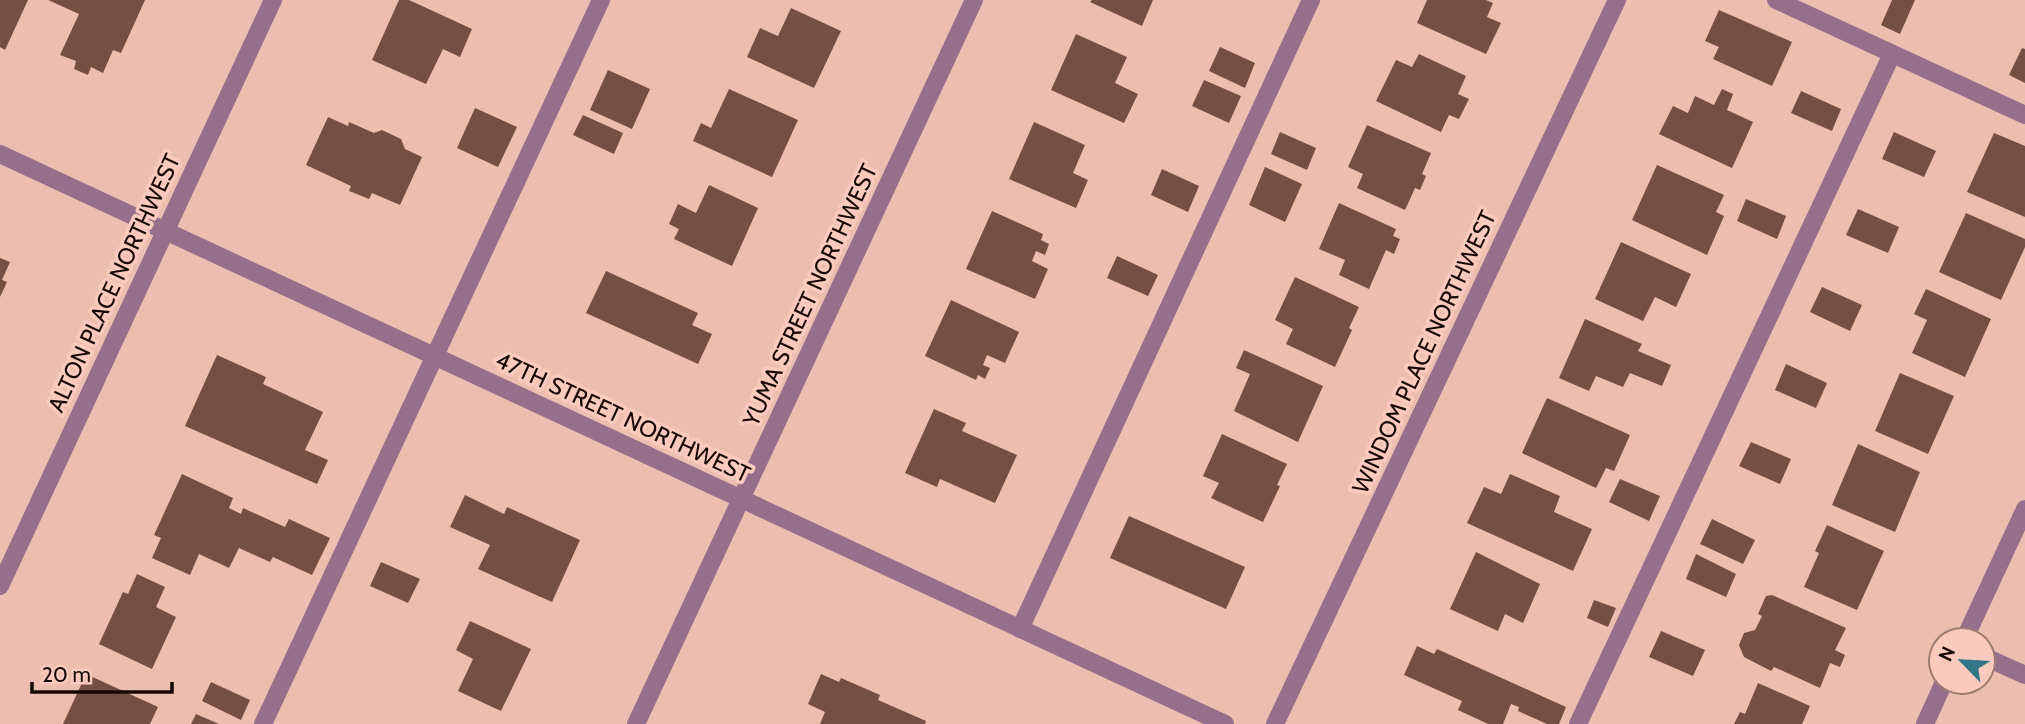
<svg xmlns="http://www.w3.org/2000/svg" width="2025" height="724" viewBox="0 0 2025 724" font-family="Cabin,sans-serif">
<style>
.building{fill:#764f44}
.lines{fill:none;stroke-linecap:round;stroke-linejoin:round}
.service{stroke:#966f8c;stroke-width:18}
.minor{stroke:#966f8c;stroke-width:18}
.labels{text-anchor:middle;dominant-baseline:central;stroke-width:7;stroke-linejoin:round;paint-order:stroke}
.street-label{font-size:23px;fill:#160704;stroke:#f9cabd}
</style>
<rect width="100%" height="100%" fill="#ecbeb0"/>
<g class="building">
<polygon points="0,0 28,0 5,50 0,47"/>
<polygon points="48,0 145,0 121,53 113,50 103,73 91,67 88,75 74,69 76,61 60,55 79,14"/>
<polygon points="399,0 409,0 472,29 460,57 443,49 426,84 372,60"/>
<polygon points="1092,0 1153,0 1142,26 1090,2"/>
<polygon points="1427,0 1486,0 1493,3 1487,17 1501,23 1486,54 1417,23"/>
<polygon points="1892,0 1915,0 1900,34 1881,25"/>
<polygon points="791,8 841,31 814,88 747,57 760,28 778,36"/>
<polygon points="1719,10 1792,42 1772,86 1713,59 1719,47 1705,41"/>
<polygon points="1076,34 1127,57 1115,83 1138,94 1124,123 1051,90"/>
<polygon points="1220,47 1255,63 1245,88 1209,71"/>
<polygon points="2022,48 2025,49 2025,83 2009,75"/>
<polygon points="1419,54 1466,76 1458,94 1469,99 1459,119 1449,115 1441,132 1376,101 1396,60 1412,67"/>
<polygon points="608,70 650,89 632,129 590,110"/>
<polygon points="1204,80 1241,96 1229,123 1192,106"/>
<polygon points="729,89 798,120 772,177 693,141 701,123 711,128"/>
<polygon points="1722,89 1733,94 1727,110 1753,122 1732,168 1659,134 1673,106 1688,113 1695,96 1714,105"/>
<polygon points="1801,91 1841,109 1832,131 1791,113"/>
<polygon points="475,108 517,127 498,167 457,148"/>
<polygon points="583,115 623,133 614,154 573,135"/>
<polygon points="328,117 348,126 349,122 374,133 382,130 401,139 405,149 422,157 400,205 372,193 369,199 349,191 351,186 306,165"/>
<polygon points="1034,122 1085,145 1073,173 1088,180 1076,208 1009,179"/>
<polygon points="1367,125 1431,153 1422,174 1426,176 1420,190 1415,188 1405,210 1357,188 1363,174 1348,167"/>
<polygon points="1280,132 1316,148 1307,170 1271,154"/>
<polygon points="1894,132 1936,151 1924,177 1882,159"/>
<polygon points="1994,133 2025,146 2025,217 1967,192"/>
<polygon points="1657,165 1724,195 1716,212 1724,216 1707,255 1632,220"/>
<polygon points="1265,167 1302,184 1285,222 1249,205"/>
<polygon points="1162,169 1199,186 1188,212 1151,195"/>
<polygon points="709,185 758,208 732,266 674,239 679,229 669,224 678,204 696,213"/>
<polygon points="1746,199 1786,216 1777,239 1737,221"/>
<polygon points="1339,203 1396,229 1393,236 1400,239 1394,254 1386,250 1369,289 1339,275 1345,260 1319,249"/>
<polygon points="1858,209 1899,227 1888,253 1846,235"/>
<polygon points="992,211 1043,234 1041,240 1049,244 1045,255 1036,251 1032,261 1048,269 1035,299 966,269"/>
<polygon points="1966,213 2025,239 2025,247 2001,300 1939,272"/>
<polygon points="1621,242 1691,274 1676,307 1655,297 1643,321 1595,299"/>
<polygon points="1117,256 1158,275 1148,296 1107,278"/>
<polygon points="0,258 10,262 2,280 7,282 0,297"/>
<polygon points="606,271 698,313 692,325 712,334 698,364 586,313"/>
<polygon points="1295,277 1359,307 1349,328 1352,330 1335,367 1286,344 1293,329 1275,320"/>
<polygon points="1822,287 1862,305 1850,331 1810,312"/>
<polygon points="1926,289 1991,319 1965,377 1912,353 1927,320 1914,314"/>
<polygon points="951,300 1019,332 1005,363 987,355 983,365 990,368 985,379 978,375 976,380 925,356"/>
<polygon points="1585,319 1642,344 1638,351 1671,365 1662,386 1630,373 1623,387 1596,376 1589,391 1559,378"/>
<polygon points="1244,350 1323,386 1298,442 1234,411 1250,374 1236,368"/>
<polygon points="217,355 266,377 263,384 323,412 305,450 328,460 317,484 185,426"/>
<polygon points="1786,364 1827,383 1816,408 1775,390"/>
<polygon points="1900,373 1954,396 1928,454 1875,431"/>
<polygon points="1547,398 1630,435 1614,471 1606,468 1596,488 1522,453"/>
<polygon points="934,409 966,423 962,431 1017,455 995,503 940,479 937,487 905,473"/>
<polygon points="1222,434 1287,464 1277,485 1280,486 1263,522 1211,498 1219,483 1203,476"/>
<polygon points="1751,442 1791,459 1780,484 1739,466"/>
<polygon points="1858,444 1920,472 1895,532 1832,505"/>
<polygon points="182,474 233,498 229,508 241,514 243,508 285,527 289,519 330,538 312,575 273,557 270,562 239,548 229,568 199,554 190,575 152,558 161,538 154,535"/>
<polygon points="1510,474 1560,496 1554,512 1592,529 1573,571 1467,523 1484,487 1501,494"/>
<polygon points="1620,479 1660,496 1649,521 1609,502"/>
<polygon points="465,495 504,514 507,507 580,540 552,602 478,569 490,545 450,527"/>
<polygon points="1129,516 1245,567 1226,609 1110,558"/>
<polygon points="1712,519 1755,540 1743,564 1700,544"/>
<polygon points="1827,525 1884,551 1857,610 1804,587 1819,553 1815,551"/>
<polygon points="1476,552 1540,584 1523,623 1505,614 1498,631 1450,609"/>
<polygon points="1696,554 1736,574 1726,597 1686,579"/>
<polygon points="381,562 420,579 408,603 370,586"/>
<polygon points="137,574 165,587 156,607 176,617 152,669 99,644 123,592 128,594"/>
<polygon points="1772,595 1846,628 1835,650 1845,655 1840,667 1830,663 1820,688 1774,667 1771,671 1744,657 1739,645 1744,633 1755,630 1762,616 1758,614 1766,596"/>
<polygon points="1594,600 1616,608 1608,627 1587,618"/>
<polygon points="470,621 531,649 501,711 458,691 473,659 456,650"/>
<polygon points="1661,631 1705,650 1693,676 1649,657"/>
<polygon points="1417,646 1434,654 1437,649 1566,707 1559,724 1547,724 1518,711 1519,707 1511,704 1503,724 1488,724 1458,710 1462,701 1404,675"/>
<polygon points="86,674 158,707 150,724 63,724"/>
<polygon points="821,674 839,682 841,678 880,695 878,700 926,721 925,724 820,724 825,712 808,704"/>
<polygon points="211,682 250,700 241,720 202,701"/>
<polygon points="1758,683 1810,706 1802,724 1734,724 1740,712 1745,714"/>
<polygon points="196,714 219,724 191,724"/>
</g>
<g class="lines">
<g class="service">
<polyline points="1776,0 2025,115"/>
<polyline points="1020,629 1311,0"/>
<polyline points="1983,656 2025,675"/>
<polyline points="263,724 601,0"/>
<polyline points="1578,724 1892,54"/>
</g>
<g class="minor">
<polyline points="0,154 1225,724"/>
<polyline points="0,586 273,0"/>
<polyline points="1964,640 2025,509"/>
<polyline points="636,724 974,0"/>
<polyline points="1275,724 1617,0"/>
<polyline points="1925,724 1944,682"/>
</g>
</g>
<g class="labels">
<g class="street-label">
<text transform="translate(114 283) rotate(-65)">ALTON PLACE NORTHWEST</text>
<text transform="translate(810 295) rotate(-65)">YUMA STREET NORTHWEST</text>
<text transform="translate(1424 352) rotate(-65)">WINDOM PLACE NORTHWEST</text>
<text transform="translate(623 417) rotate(25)">47TH STREET NORTHWEST</text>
</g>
</g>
<g transform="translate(1962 661) rotate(295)"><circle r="33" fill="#f9cabd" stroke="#9e7c73" stroke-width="2"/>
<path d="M0-5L12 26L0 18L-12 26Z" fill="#337686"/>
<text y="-10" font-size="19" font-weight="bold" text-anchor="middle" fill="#160704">N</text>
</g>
<path d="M32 682v10h140v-10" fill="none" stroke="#160704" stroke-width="3.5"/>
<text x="42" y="682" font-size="21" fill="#160704" stroke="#f9cabd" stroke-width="5" paint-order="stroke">20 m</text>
</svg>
